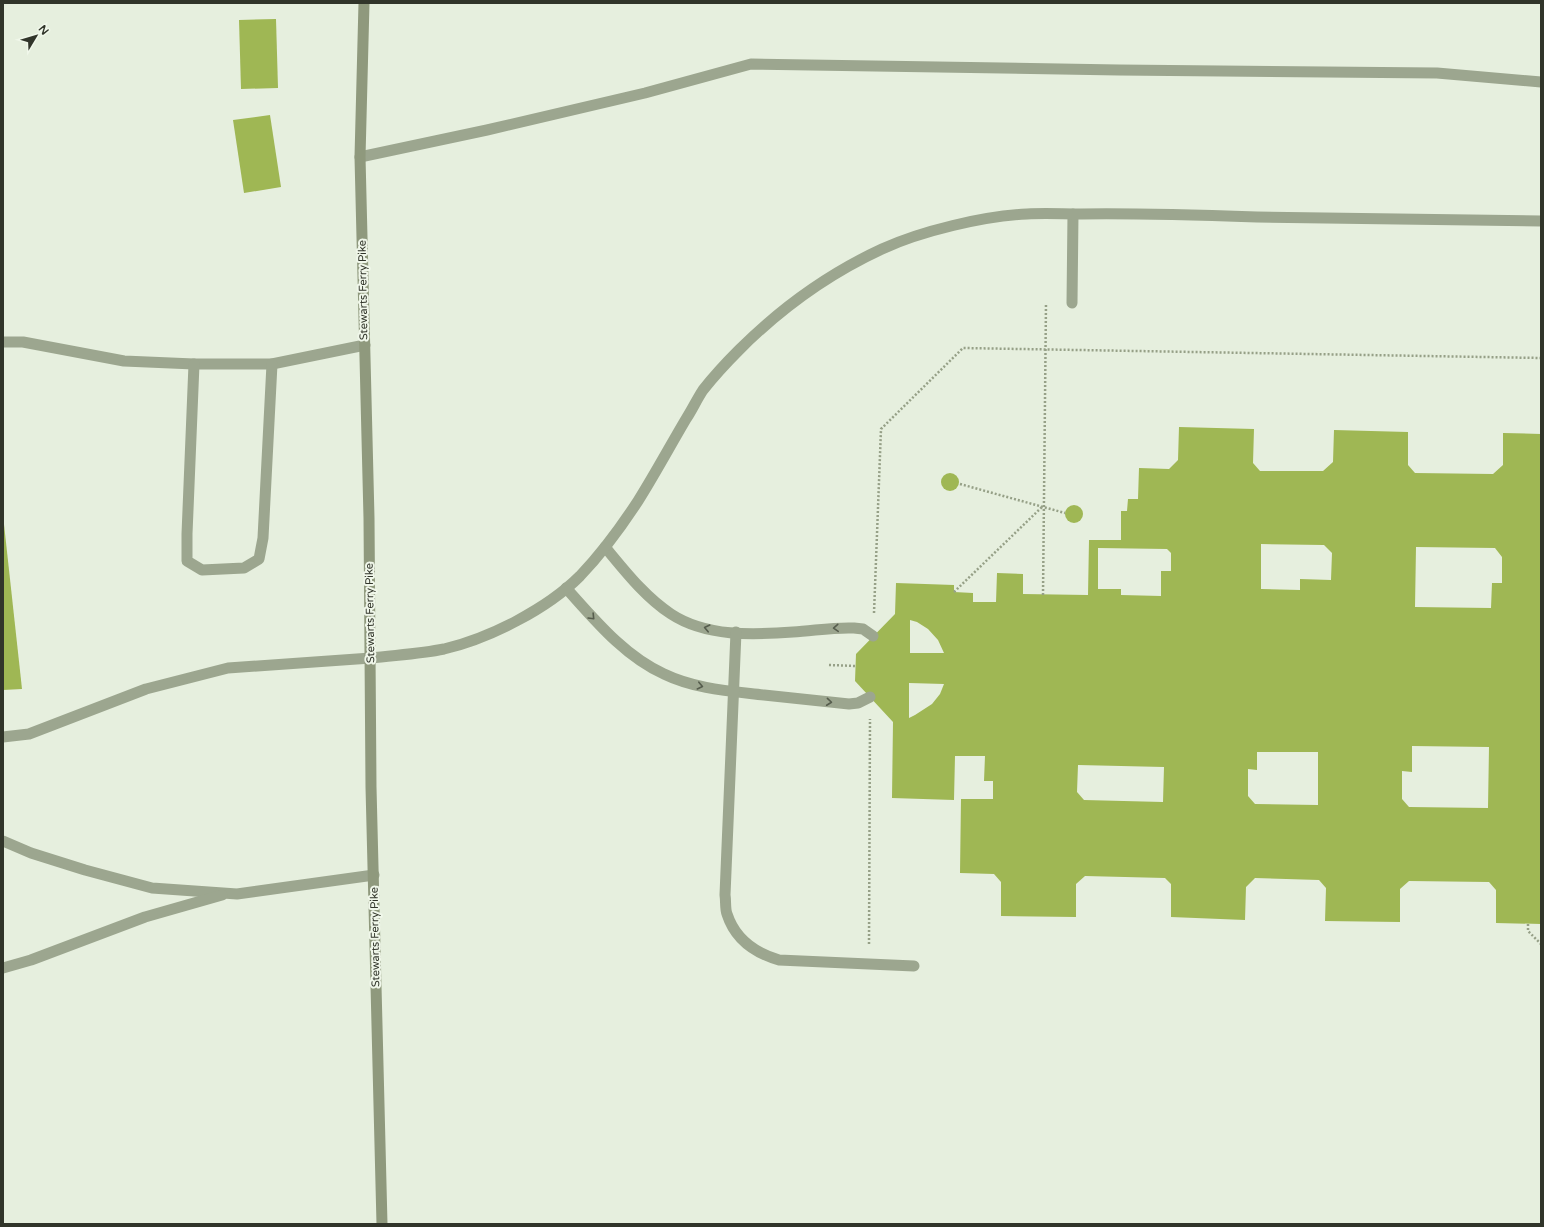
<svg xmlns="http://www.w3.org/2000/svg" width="1544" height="1227" viewBox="0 0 1544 1227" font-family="'Varela Round',sans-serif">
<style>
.building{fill:#9fb754;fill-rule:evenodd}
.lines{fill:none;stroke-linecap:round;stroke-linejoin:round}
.path{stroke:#96a087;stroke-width:2.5;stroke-dasharray:2 2;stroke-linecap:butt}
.service{stroke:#9ca68f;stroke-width:11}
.minor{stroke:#9ca68f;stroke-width:11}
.secondary{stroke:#8f997d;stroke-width:11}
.oneway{stroke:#565d4d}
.labels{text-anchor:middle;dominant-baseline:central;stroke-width:4;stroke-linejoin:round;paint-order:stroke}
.street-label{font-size:11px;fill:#31352a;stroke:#f0f7ea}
</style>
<rect width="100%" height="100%" fill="#e6efde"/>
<g class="building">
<polygon points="276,19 278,88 241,89 239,20"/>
<polygon points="270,115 281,187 244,193 233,120"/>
<path d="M 1179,427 L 1254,429 L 1253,463 L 1260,471 L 1323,471 L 1333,462 L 1334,430 L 1408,432 L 1408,465 L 1415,473 L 1493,474 L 1503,465 L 1503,433 L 1541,434 L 1541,924 L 1496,923 L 1496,890 L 1489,882 L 1409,881 L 1400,889 L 1400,922 L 1325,921 L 1326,888 L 1319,880 L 1255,878 L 1246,887 L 1245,920 L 1171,917 L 1171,884 L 1165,878 L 1085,876 L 1076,884 L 1076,917 L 1001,916 L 1001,882 L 994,874 L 960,873 L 961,799 L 993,799 L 993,781 L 984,781 L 985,756 L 955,756 L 954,800 L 892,798 L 893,722 L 855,681 L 856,654 L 895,614 L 896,583 L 954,585 L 954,592 L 973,593 L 973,602 L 996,602 L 997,573 L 1023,574 L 1023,594 L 1088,595 L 1089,540 L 1121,540 L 1121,511 L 1127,511 L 1128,499 L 1138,499 L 1139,468 L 1169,469 L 1178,460 ZM 1261,544 L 1324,545 L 1332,553 L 1331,580 L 1300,579 L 1300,590 L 1261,589 ZM 1416,547 L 1495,548 L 1502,557 L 1502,583 L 1492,583 L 1491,608 L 1415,607 ZM 1098,548 L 1167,549 L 1171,553 L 1171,571 L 1161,571 L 1161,596 L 1121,595 L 1121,589 L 1098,589 ZM 910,620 L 917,622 L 928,629 L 938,640 L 944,653 L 910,653 ZM 909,683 L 944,684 L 940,694 L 932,704 L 915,715 L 909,718 ZM 1412,746 L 1489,747 L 1488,808 L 1409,807 L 1402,799 L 1402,771 L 1412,772 ZM 1257,752 L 1318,752 L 1318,805 L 1255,804 L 1248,796 L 1248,769 L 1257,770 ZM 1078,765 L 1164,767 L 1163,802 L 1084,800 L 1077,792 Z"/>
<circle cx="950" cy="482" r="9"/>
<circle cx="1074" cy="514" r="9"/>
<polygon points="3,515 22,689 3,690"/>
</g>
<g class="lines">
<g class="path">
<polyline points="960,484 1065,513"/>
<polyline points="954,592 1042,507"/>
<polyline points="1043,595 1046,303"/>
<polyline points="874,613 881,429 963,348 1541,358"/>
<polyline points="829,665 856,666"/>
<polyline points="1528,924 1528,931 1541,944"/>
<polyline points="869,944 870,719"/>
</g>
<g class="service">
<polyline points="360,157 487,130 645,93 751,64 1119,70 1437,73 1541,82"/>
<polyline points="1072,303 1073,214"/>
<polyline points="3,342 23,342 124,361 194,364 272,364 365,345"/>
<polyline points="194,364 187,534 187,561 202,570 244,568 259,559 263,538 272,364"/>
<path d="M 605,547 C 625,571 645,597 671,614 C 706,637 753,635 793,632 C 813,631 833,627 854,628 L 863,629 L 873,636"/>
<path d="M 566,588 C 594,619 624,656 664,674 C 695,689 730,691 764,695 C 793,698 821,701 849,704 L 858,703 L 870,697"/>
<path d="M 736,632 L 725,895 C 726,901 725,909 727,914 C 735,939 755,953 779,960 L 914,966"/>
<polyline points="3,737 29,734 146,689 228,668 371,658"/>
<polyline points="3,841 31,853 85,870 152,888 237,894 374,875"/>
<polyline points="3,968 31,960 145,917 222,895"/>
</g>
<path class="minor" d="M 371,658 C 395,655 420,654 444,649 C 490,638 547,609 580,576 C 602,553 621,527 638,501 C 655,474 670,446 686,419 C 692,410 697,399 703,390 C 714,376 727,362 739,350 C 782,307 828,274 882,249 C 921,231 984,216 1027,214 C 1045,213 1063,214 1081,214 C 1139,213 1198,215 1257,217 C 1351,219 1446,219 1541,221"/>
<polyline class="secondary" points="364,3 360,157 369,518 371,787 382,1224"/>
</g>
<defs><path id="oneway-chevron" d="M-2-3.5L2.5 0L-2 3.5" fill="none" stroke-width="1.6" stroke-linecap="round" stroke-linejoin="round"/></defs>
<g class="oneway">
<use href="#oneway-chevron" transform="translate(592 617) rotate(46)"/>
<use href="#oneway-chevron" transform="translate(707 628) rotate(-167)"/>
<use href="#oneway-chevron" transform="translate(836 628) rotate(176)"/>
<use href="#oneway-chevron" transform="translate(700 686) rotate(13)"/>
<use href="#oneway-chevron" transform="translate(829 702) rotate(6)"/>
</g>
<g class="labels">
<g class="street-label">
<text transform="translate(363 290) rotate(-91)">Stewarts Ferry Pike</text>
<text transform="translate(370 613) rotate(-91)">Stewarts Ferry Pike</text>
<text transform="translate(375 937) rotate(-91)">Stewarts Ferry Pike</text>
</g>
</g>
<rect width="1544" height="1227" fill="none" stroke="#31352a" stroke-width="8"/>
<g transform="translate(36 36) rotate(52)" stroke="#f0f7ea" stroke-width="3" paint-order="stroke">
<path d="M0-3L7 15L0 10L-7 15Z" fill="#31352a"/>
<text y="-6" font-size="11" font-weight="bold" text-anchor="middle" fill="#31352a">N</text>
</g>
</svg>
